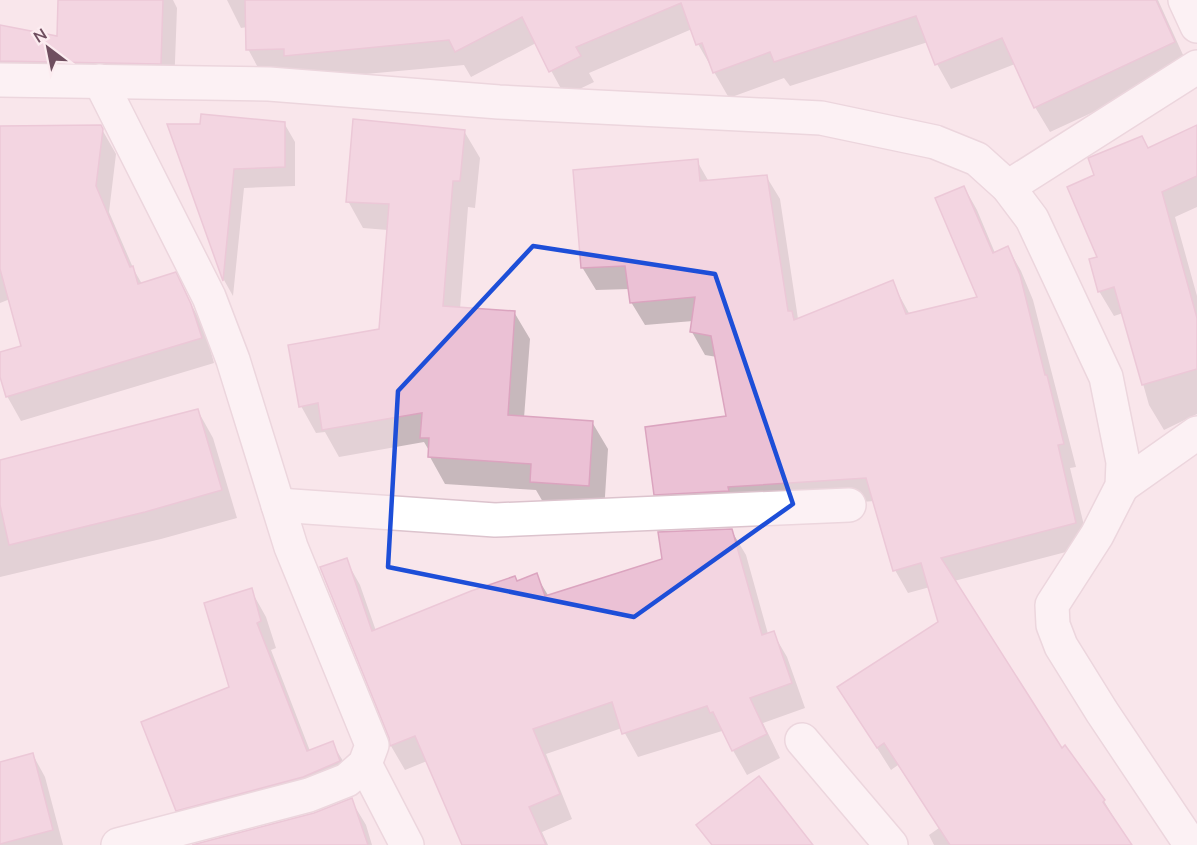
<svg xmlns="http://www.w3.org/2000/svg" width="1197" height="845" viewBox="0 0 1197 845" font-family="Mulish,sans-serif">
<style>
.shadow{fill:#0003}
.building{fill:#ebc1d5;stroke:#dba4bf;stroke-width:1.5}
.lines{fill:none;stroke-linecap:round;stroke-linejoin:round}
.minor-casing{stroke:#dcc3cd;stroke-width:36}
.minor{stroke:#fff;stroke-width:33}
.marked{fill:none;stroke:#1d4ed8;stroke-width:4.5;stroke-linejoin:round}
</style>
<rect width="100%" height="100%" fill="#f9e6eb"/>
<g class="shadow">
<polygon points="60,0 173,0 177,8 174,88 0,88 0,26 59,38"/>
<polygon points="227,0 1158,0 1189,68 1050,132 1035,107 1015,64 951,89 937,64 928,42 790,86 784,78 729,98 698,44 692,29 589,73 594,82 565,96 536,43 471,77 464,65 300,80 262,75 248,49 247,27 241,28"/>
<polygon points="284,123 295,142 295,186 244,188 233,296 224,280 169,125"/>
<polygon points="100,126 116,154 109,212 134,270 142,284 175,274 205,330 214,363 21,421 7,396 0,372 0,354 23,347 10,299 0,303 0,128"/>
<polygon points="1197,127 1197,207 1175,217 1197,296 1197,414 1164,430 1149,405 1123,313 1114,316 1099,291 1099,258 1148,149"/>
<polygon points="464,131 480,158 475,208 468,207 460,309 514,312 530,339 524,418 592,422 608,449 604,512 547,509 536,490 445,484 430,457 430,452 424,442 339,457 325,432 316,433 301,406 380,331 388,230 363,228 348,201"/>
<polygon points="697,161 709,182 766,176 780,199 798,319 892,282 910,315 979,298 964,187 977,210 995,253 1008,248 1021,271 1033,300 1076,467 1070,468 1089,546 954,581 1062,750 1065,747 1104,801 1130,845 934,845 929,835 939,828 898,765 891,770 839,688 940,623 930,587 908,593 895,570 875,501 740,510 668,517 655,494 728,417 717,357 705,355 692,332 693,321 645,325 631,302 630,289 596,290 582,267"/>
<polygon points="198,411 213,438 237,518 161,539 0,577 0,462"/>
<polygon points="731,530 746,555 768,634 773,633 787,657 805,708 763,723 780,758 747,775 722,731 638,757 622,728 546,754 572,819 542,832 548,845 465,845 427,761 405,770 391,746 391,738 346,560 360,585 376,631 536,575 549,597 663,560"/>
<polygon points="251,590 266,617 276,648 271,650 310,751 332,743 348,769 192,837 177,810 231,688"/>
<polygon points="33,755 45,777 63,845 0,845 0,763"/>
<polygon points="351,800 366,825 372,845 198,845 314,815"/>
</g>
<g class="building">
<polygon points="58,0 163,0 161,64 0,61 0,25 57,36"/>
<polygon points="245,0 1156,0 1175,42 1034,108 1002,38 935,65 916,16 774,62 770,52 713,73 702,43 696,45 681,3 576,47 581,56 549,72 522,17 455,52 449,40 284,56 284,49 246,50"/>
<polygon points="201,114 285,122 285,167 234,169 223,281 167,124 200,124"/>
<polygon points="353,119 465,130 460,181 453,181 443,306 515,311 508,415 593,421 589,486 530,482 531,464 428,457 429,438 420,438 422,413 322,430 318,403 299,407 288,345 379,329 389,204 346,202"/>
<polygon points="101,125 103,129 96,186 130,267 133,266 138,284 176,272 191,304 202,338 6,397 0,377 0,352 21,346 0,269 0,126"/>
<polygon points="1197,125 1197,176 1162,192 1197,318 1197,369 1142,385 1114,287 1098,292 1089,259 1097,257 1067,187 1094,175 1088,158 1142,136 1148,148"/>
<polygon points="698,159 700,181 767,175 788,311 792,311 794,320 893,280 906,314 977,297 935,198 964,186 993,253 1008,246 1020,275 1045,375 1047,375 1064,444 1058,445 1076,523 941,558 1062,748 1065,745 1105,800 1103,802 1132,845 950,845 884,743 877,748 837,687 938,622 921,563 893,571 866,478 728,487 729,491 654,495 645,427 726,416 711,336 690,332 695,297 630,303 625,266 581,268 573,170"/>
<polygon points="198,409 222,490 145,512 9,545 0,505 0,460"/>
<polygon points="732,529 762,635 774,631 792,683 750,698 767,734 732,751 713,712 710,713 707,706 622,734 612,702 533,729 560,794 529,807 546,845 462,845 415,736 390,746 389,738 320,567 347,558 372,631 471,591 515,576 517,581 537,573 545,596 662,559 658,532"/>
<polygon points="252,588 261,621 257,623 307,751 333,741 340,761 303,777 176,811 141,722 229,687 204,603"/>
<polygon points="33,753 53,830 0,844 0,762"/>
<polygon points="759,776 813,845 712,845 696,825"/>
<polygon points="352,798 368,845 192,845 314,813"/>
</g>
<g class="lines">
<g class="minor-casing">
<g id="minor">
<polyline points="1185,0 1197,26"/>
<polyline points="0,80 269,84 499,102 821,118 935,142 977,159 1008,187 1032,219 1106,377 1123,462 1122,486 1097,535 1052,605 1053,625 1061,646 1102,712 1191,845"/>
<polyline points="100,81 209,297 233,360 291,547 372,745 365,764 347,780 309,795 118,845"/>
<polyline points="1008,187 1197,67"/>
<polyline points="1122,486 1197,433"/>
<polyline points="278,505 495,520 849,505"/>
<polyline points="802,740 891,845"/>
<polyline points="365,764 407,845"/>
</g>
</g>
<use href="#minor" class="minor"/>
</g>
<path d="M0 0H1197V845H0ZM 533,246 L 715,274 L 793,504 L 634,617 L 388,567 L 398,391 Z" fill="#f9e6eb" fill-opacity=".55" fill-rule="evenodd"/>
<path class="marked" d="M 533,246 L 715,274 L 793,504 L 634,617 L 388,567 L 398,391 Z"/>
<g transform="translate(48 48) rotate(328)" stroke="#fcecf0" stroke-width="4.5" paint-order="stroke">
<path d="M0-4.5L10 22L0 15L-10 22Z" fill="#6f4e5f"/>
<text y="-9" font-size="16" font-weight="bold" text-anchor="middle" fill="#6f4e5f">N</text>
</g>
</svg>
